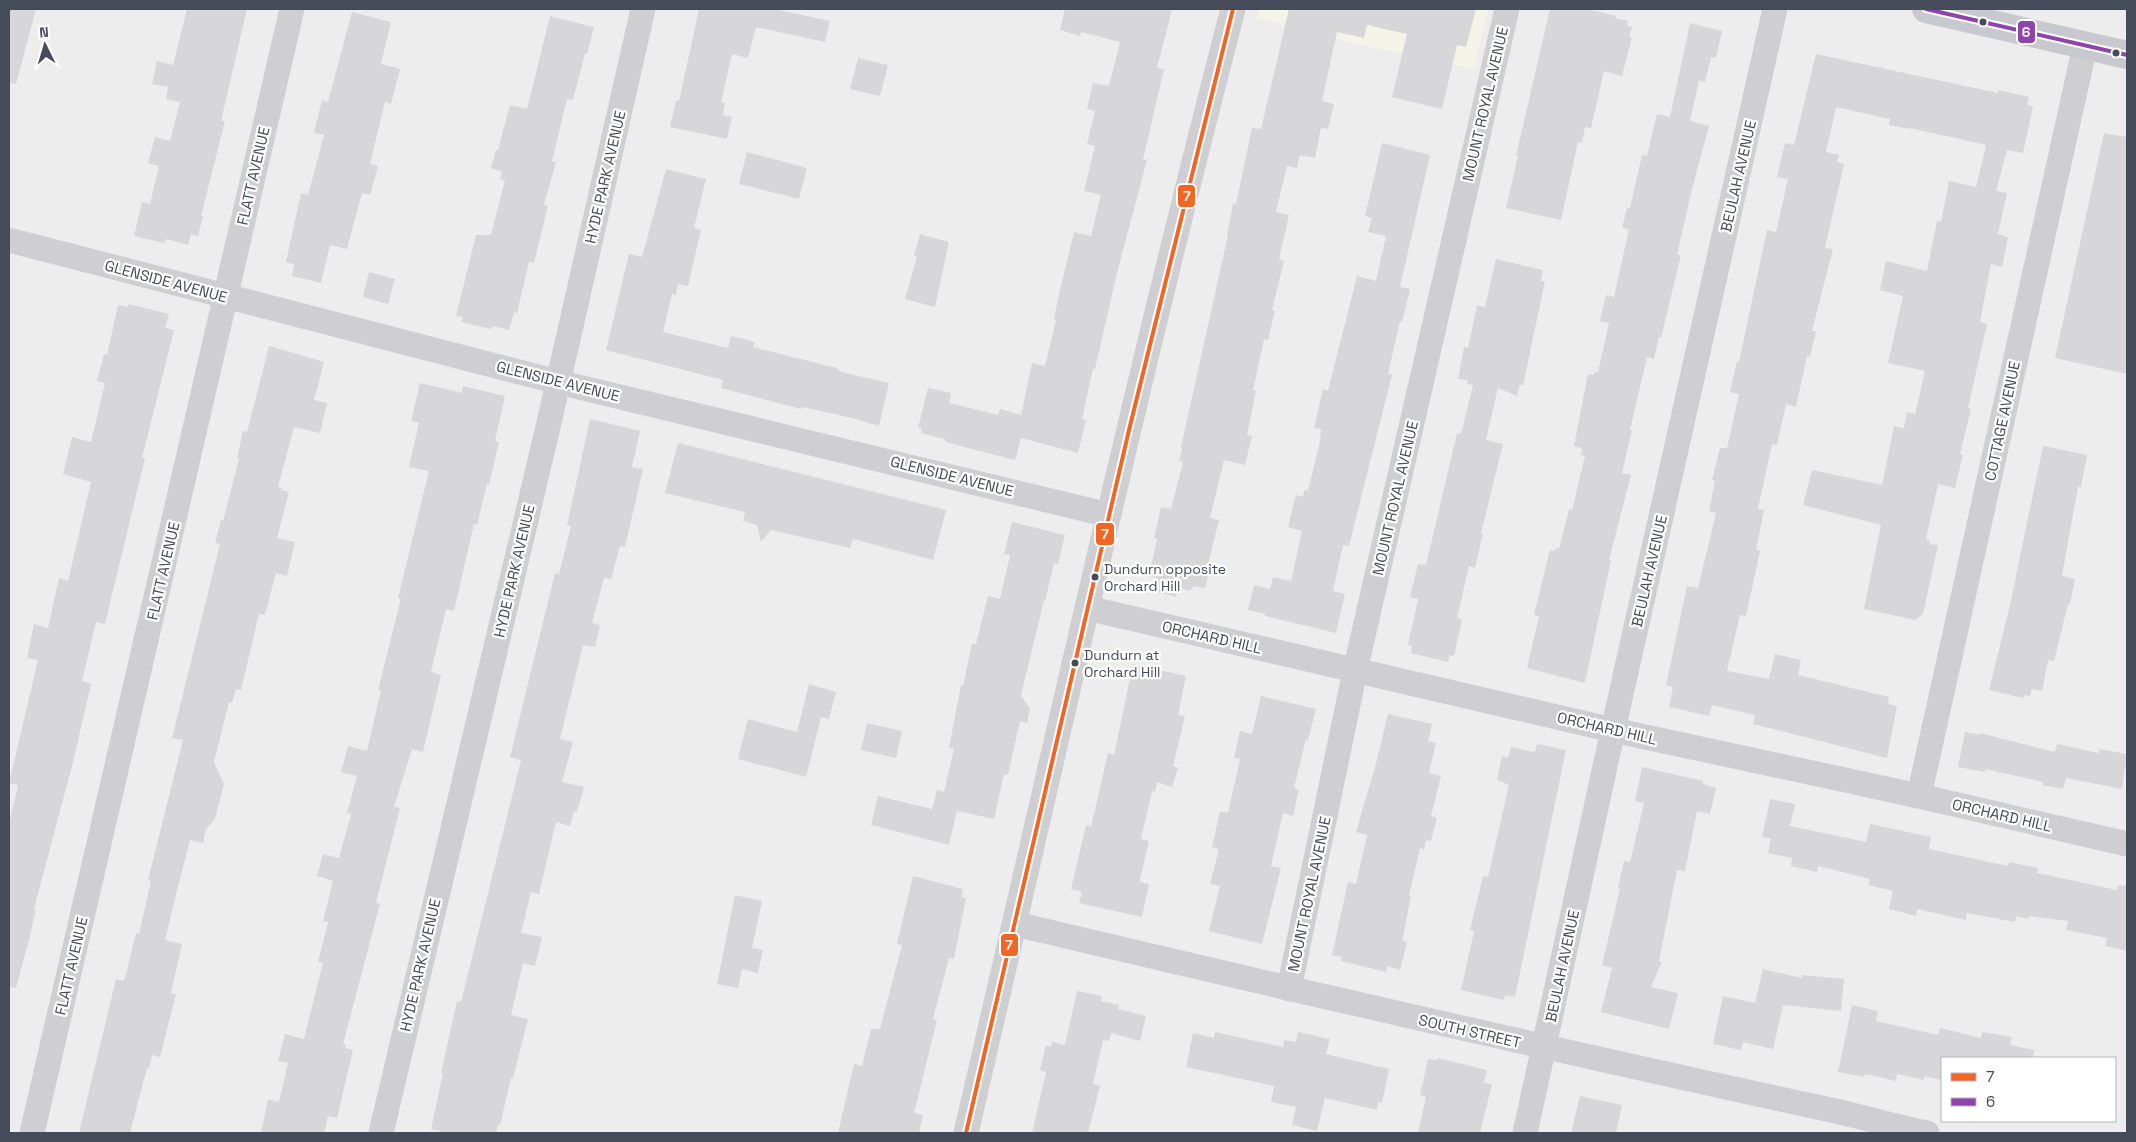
<svg xmlns="http://www.w3.org/2000/svg" width="2136" height="1142" viewBox="0 0 2136 1142" font-family="'Space Grotesk',sans-serif">
<style>
.commercial{fill:#f5f4e9}
.building{fill:#d7d6d9}
.lines{fill:none;stroke-linecap:round;stroke-linejoin:round}
.minor{stroke:#cfcfd3;stroke-width:25}
.major{stroke:#c8c9ce;stroke-width:28}
.bus-1-casing{stroke:#fff;stroke-width:8}
.bus-2-casing{stroke:#fff;stroke-width:8}
.bus-1{stroke:#f26522;stroke-width:4}
.bus-2{stroke:#8e44ad;stroke-width:4}
.bus-dot{fill:#464b59;stroke:#fff;stroke-width:2}
.labels{text-anchor:middle;dominant-baseline:central;stroke-width:4.5;stroke-linejoin:round;paint-order:stroke}
.bus-label{font-size:14px;fill:#464b59;stroke:#fff;text-anchor:start}
.street-label{font-size:15px;fill:#464b59;stroke:#fff}
.line-badge{stroke:#fff;stroke-width:2}
.badge-label{font-size:14px;text-anchor:middle;font-weight:bold;fill:#fff}
</style>
<rect width="100%" height="100%" fill="#eeeded"/>
<polygon class="commercial" points="1259,9 1488,9 1474,69 1367,46 1257,18"/>
<g class="building">
<polygon points="9,9 36,9 16,84 9,83"/>
<polygon points="187,9 247,9 221,121 225,121 201,216 203,216 198,236 191,234 188,245 166,239 164,243 134,236 142,202 150,204 159,166 148,163 155,137 170,141 180,102 166,99 168,87 152,84 157,61 173,65"/>
<polygon points="699,9 774,9 830,21 825,42 756,27 748,58 732,54 721,102 725,103 723,115 732,117 727,139 670,127 676,101 679,101"/>
<polygon points="1065,9 1172,9 1157,68 1164,69 1143,160 1147,160 1117,273 1095,369 1093,369 1082,419 1086,420 1078,453 1021,438 1015,460 945,442 945,439 921,433 922,429 918,428 928,388 951,393 949,403 998,415 1000,409 1021,415 1032,363 1045,366 1056,320 1054,319 1058,298 1074,232 1091,236 1101,195 1084,191 1095,146 1087,144 1095,111 1087,109 1093,83 1109,86 1120,42 1081,32 1080,36 1060,30"/>
<polygon points="1289,9 1476,9 1466,47 1457,45 1442,109 1392,97 1407,34 1367,25 1364,38 1337,32 1322,101 1334,104 1328,129 1321,128 1315,158 1300,155 1297,168 1287,166 1276,212 1289,215 1279,260 1284,261 1272,310 1275,311 1268,340 1264,339 1253,390 1256,391 1247,435 1252,436 1245,465 1224,460 1210,518 1219,520 1208,564 1211,565 1205,588 1194,586 1190,591 1178,587 1176,597 1153,591 1156,578 1149,576 1157,539 1154,538 1161,507 1171,509 1183,462 1179,461 1182,449 1181,447 1228,235 1227,235 1233,203 1236,204 1252,128 1261,129"/>
<polygon points="1550,9 1588,9 1616,16 1615,18 1628,21 1627,26 1632,27 1629,37 1632,37 1622,76 1604,71 1591,128 1585,127 1582,143 1578,142 1561,220 1506,208 1518,156 1516,156"/>
<polygon points="352,12 391,22 381,64 400,69 391,104 385,102 370,164 378,166 370,195 362,193 347,249 330,245 321,283 292,276 294,264 286,262 301,193 308,195 324,135 314,133 322,100 328,102"/>
<polygon points="550,16 594,27 587,54 585,53 573,100 567,99 552,161 556,162 544,205 548,206 534,263 529,262 517,313 514,312 509,330 492,326 491,329 461,322 463,317 456,316 476,235 491,235 505,180 500,179 502,172 491,168 496,150 498,150 510,105 527,109"/>
<polygon points="1690,23 1722,31 1716,58 1711,57 1705,82 1699,81 1690,121 1709,126 1692,189 1677,255 1681,255 1661,338 1659,337 1654,359 1647,357 1630,430 1632,430 1622,473 1631,475 1609,560 1611,560 1585,683 1527,668 1539,616 1534,615 1550,550 1555,551 1556,548 1559,549 1569,509 1572,510 1585,456 1581,455 1582,448 1574,446 1588,374 1594,375 1595,372 1598,372 1609,323 1600,321 1606,295 1614,297 1629,229 1622,228 1627,208 1630,208 1642,155 1647,156 1657,114 1670,117"/>
<polygon points="1816,54 1998,93 1999,90 2029,97 2027,105 2033,106 2023,153 2007,150 1996,191 2007,193 1998,234 2008,237 2002,267 1991,264 1980,322 1987,324 1968,408 1971,409 1960,454 1963,455 1955,488 1938,484 1926,539 1930,540 1929,544 1938,545 1923,614 1915,620 1864,609 1881,525 1803,505 1812,470 1882,485 1894,426 1904,428 1907,412 1915,414 1925,371 1888,363 1903,296 1880,290 1886,261 1927,271 1937,221 1941,222 1949,181 1976,187 1986,145 1910,128 1910,129 1889,125 1890,119 1836,107 1826,152 1839,155 1837,162 1844,164 1825,248 1833,249 1812,331 1816,332 1810,356 1807,356 1796,407 1786,404 1777,445 1772,444 1758,509 1764,510 1756,550 1760,551 1746,616 1740,615 1727,671 1769,679 1775,654 1801,660 1798,675 1889,697 1888,704 1897,706 1887,758 1753,724 1755,715 1712,705 1709,716 1669,707 1673,687 1666,685 1687,586 1698,588 1716,513 1709,511 1715,481 1712,480 1720,448 1727,448 1739,394 1730,392 1737,361 1739,362 1767,230 1776,232 1788,179 1777,177 1785,143 1794,145"/>
<polygon points="858,58 888,65 880,96 850,89"/>
<polygon points="2104,133 2127,137 2127,374 2055,358"/>
<polygon points="1382,143 1430,155 1400,287 1410,289 1402,322 1400,321 1388,374 1392,375 1349,546 1343,545 1333,591 1345,594 1336,633 1265,616 1265,614 1248,610 1254,585 1270,589 1273,577 1291,581 1302,531 1288,527 1296,495 1303,497 1304,490 1308,491 1320,441 1321,429 1314,428 1323,389 1328,391 1357,276 1376,281 1386,236 1368,232 1372,218 1365,216"/>
<polygon points="747,152 807,168 799,199 739,184"/>
<polygon points="666,169 706,179 694,228 701,230 688,286 678,284 676,295 672,294 663,332 728,348 731,336 755,342 753,347 837,368 841,372 889,383 879,426 852,418 802,407 801,409 721,388 723,380 606,350 629,254 642,257"/>
<polygon points="920,234 949,242 935,307 905,299 917,257 914,256"/>
<polygon points="1496,259 1543,270 1541,281 1545,281 1523,386 1520,384 1517,396 1498,388 1486,440 1503,444 1481,533 1483,534 1475,568 1469,566 1457,618 1462,620 1454,656 1450,655 1448,662 1411,653 1412,646 1408,645 1418,599 1410,597 1418,564 1426,565 1457,433 1461,434 1473,385 1467,384 1468,380 1458,379 1464,347 1468,348 1477,305 1485,307"/>
<polygon points="369,272 395,279 388,304 363,297"/>
<polygon points="129,304 169,314 165,328 174,330 142,458 145,458 105,624 96,622 82,681 91,684 73,762 34,909 36,909 29,940 16,988 9,987 9,824 18,785 9,783 38,660 27,658 34,624 48,628 59,578 68,581 91,482 63,474 72,437 91,442 105,383 97,381 104,354 107,355 118,305 128,307"/>
<polygon points="269,346 324,362 314,400 327,403 320,433 294,427 278,487 282,488 281,490 289,492 277,538 295,542 287,576 276,573 265,615 259,614 241,690 236,689 232,703 229,702 214,762 224,784 215,819 206,829 203,843 190,840 178,887 165,940 182,944 171,993 176,994 160,1057 152,1055 149,1068 147,1068 130,1133 79,1133 116,979 123,981 125,978 136,933 139,934 151,881 148,880 183,740 172,738 220,544 215,543 221,520 223,521 239,459 237,458 243,431 247,432"/>
<polygon points="420,383 462,393 463,386 505,396 495,441 499,442 489,485 487,484 477,525 474,524 454,611 446,609 431,672 441,675 423,752 412,749 394,807 400,808 376,903 380,904 343,1044 346,1044 345,1048 353,1050 337,1118 328,1116 324,1133 261,1133 268,1099 279,1102 288,1063 278,1061 285,1034 304,1039 323,963 318,962 328,922 323,921 333,881 317,876 323,854 339,858 351,814 347,813 357,776 341,772 348,746 367,751 381,690 378,690 401,598 398,598 429,471 409,467 419,423 411,421"/>
<polygon points="590,419 640,431 632,467 643,469 625,547 620,546 611,579 604,578 592,623 600,625 595,647 583,645 560,739 573,742 562,782 584,787 577,812 574,811 570,826 556,822 539,894 531,892 521,933 542,937 535,966 523,963 511,1015 528,1019 513,1078 511,1078 500,1125 498,1125 496,1133 447,1133 431,1129 443,1073 441,1073 457,1001 461,1002 521,760 510,757 555,573 559,574 571,526 567,525"/>
<polygon points="678,443 946,510 933,560 853,539 850,548 771,530 761,542 757,525 743,521 745,512 665,493"/>
<polygon points="2043,446 2087,455 2081,487 2078,487 2062,576 2075,579 2070,604 2068,604 2054,661 2048,660 2042,691 2032,689 2030,696 2024,695 2023,698 1989,690 2010,605"/>
<polygon points="1012,522 1065,535 1058,564 1054,563 1045,601 1044,600 1021,695 1030,709 1027,723 1020,721 1008,775 1004,774 994,819 957,811 949,845 871,825 878,796 932,809 937,790 944,792 954,749 949,748 961,685 963,686 972,643 976,644 988,596 1000,599 1010,555 1004,554"/>
<polygon points="1133,664 1186,676 1178,715 1185,716 1173,766 1178,768 1172,787 1157,782 1155,792 1152,791 1141,839 1149,841 1140,879 1140,882 1149,884 1142,917 1079,903 1082,892 1071,889 1086,825 1091,827 1108,753 1114,755"/>
<polygon points="809,684 836,692 829,719 821,717 806,777 738,759 748,719 797,732"/>
<polygon points="1261,696 1316,709 1308,740 1306,739 1294,788 1299,790 1293,816 1283,813 1271,866 1281,868 1262,944 1209,931 1220,886 1210,884 1219,849 1212,847 1220,811 1228,813 1240,759 1234,758 1240,731 1252,734"/>
<polygon points="1388,714 1432,724 1428,741 1436,743 1429,773 1441,776 1431,816 1437,818 1431,841 1426,840 1424,849 1420,848 1409,896 1411,896 1402,941 1407,942 1400,970 1387,966 1386,972 1341,961 1342,957 1332,955 1348,882 1356,884 1367,835 1356,832 1377,760"/>
<polygon points="867,723 902,731 896,758 861,750"/>
<polygon points="1965,732 1980,735 1980,733 2055,752 2057,744 2099,753 2099,749 2127,754 2122,789 2066,778 2063,789 2042,785 2043,782 1985,769 1985,772 1958,767"/>
<polygon points="1537,744 1566,750 1515,997 1505,995 1504,1000 1461,990 1474,931 1470,930 1483,876 1488,877 1509,785 1497,780 1502,756 1508,758 1511,747 1535,752"/>
<polygon points="1642,767 1703,781 1703,784 1716,788 1710,814 1697,811 1685,871 1677,870 1659,961 1662,962 1651,987 1678,993 1669,1029 1601,1012 1612,968 1602,965 1620,889 1618,888 1624,861 1630,862 1644,803 1635,801"/>
<polygon points="1770,799 1795,804 1790,826 1866,842 1870,824 1931,837 1929,849 2008,866 2009,862 2038,868 2037,873 2117,890 2118,885 2127,886 2127,951 2105,946 2107,938 2066,930 2068,921 2029,916 2028,919 2016,916 2015,922 1967,913 1966,920 1917,909 1916,916 1889,909 1893,891 1868,885 1870,879 1818,866 1817,872 1791,866 1792,858 1768,853 1771,839 1762,837"/>
<polygon points="913,876 963,889 961,897 966,898 954,959 949,958 933,1019 937,1020 914,1113 923,1115 919,1133 838,1133 854,1064 862,1066 871,1029 880,1029 902,945 897,944"/>
<polygon points="735,895 762,901 752,948 763,950 758,973 742,969 738,988 717,984"/>
<polygon points="1763,969 1802,978 1802,975 1844,979 1841,1011 1783,1005 1773,1049 1743,1042 1741,1050 1713,1044 1723,996 1755,1003"/>
<polygon points="1077,991 1102,996 1101,1001 1119,1005 1118,1009 1146,1016 1140,1041 1111,1033 1109,1041 1103,1040 1093,1084 1100,1086 1088,1133 1032,1133 1046,1072 1040,1070 1046,1045 1051,1047 1052,1042 1065,1045"/>
<polygon points="1852,1005 1878,1011 1876,1021 1938,1035 1940,1028 1981,1038 1982,1032 2012,1037 2010,1045 2034,1050 2033,1058 1942,1058 1942,1080 1924,1076 1924,1080 1897,1074 1896,1081 1865,1074 1864,1077 1838,1072"/>
<polygon points="1215,1032 1283,1047 1284,1040 1296,1042 1298,1032 1330,1039 1326,1054 1389,1069 1382,1103 1378,1102 1377,1110 1325,1098 1317,1131 1292,1125 1296,1107 1271,1102 1274,1086 1186,1067 1193,1033 1214,1038"/>
<polygon points="1438,1058 1487,1070 1484,1083 1492,1084 1480,1133 1418,1133 1426,1097 1420,1095 1428,1059 1437,1060"/>
<polygon points="1580,1096 1622,1105 1616,1133 1571,1133"/>
</g>
<g class="lines">
<g class="minor">
<polyline points="9,240 558,382 1109,515"/>
<polyline points="1087,608 1613,730 1919,796 2127,844"/>
<polyline points="1919,796 2085,46"/>
<path d="M 1015,924 C 1285,988 1555,1050 1826,1109 C 1860,1116 1893,1126 1927,1133"/>
<polyline points="1289,989 1355,671 1507,9"/>
<polyline points="32,1133 292,9"/>
<polyline points="381,1133 548,427 643,9"/>
<path d="M 966,1133 C 1053,758 1136,382 1233,9"/>
<polyline points="1525,1133 1613,730 1775,9"/>
</g>
<polyline class="major" points="1926,9 2127,55"/>
<g class="bus-1-casing">
<polyline id="bus-1" points="966,1133 1129,430 1233,9"/>
</g>
<g class="bus-2-casing">
<polyline id="bus-2" points="1926,9 2127,55"/>
</g>
<use href="#bus-1" class="bus-1"/>
<use href="#bus-2" class="bus-2"/>
</g>
<g class="bus-dot">
<circle cx="1983" cy="22" r="4.5"/>
<circle cx="2116" cy="53" r="4.5"/>
<circle cx="1095" cy="577" r="4.5"/>
<circle cx="1075" cy="663" r="4.5"/>
</g>
<g class="labels">
<g class="bus-label">
<text x="1104" y="569">Dundurn opposite<tspan x="1104" dy="17">Orchard Hill</tspan></text>
<text x="1084" y="655">Dundurn at<tspan x="1084" dy="17">Orchard Hill</tspan></text>
</g>
<g class="street-label">
<text transform="translate(1485 104) rotate(-77)">MOUNT ROYAL AVENUE</text>
<text transform="translate(253 176) rotate(-77)">FLATT AVENUE</text>
<text transform="translate(1738 176) rotate(-77)">BEULAH AVENUE</text>
<text transform="translate(605 177) rotate(-77)">HYDE PARK AVENUE</text>
<text transform="translate(166 281) rotate(15)">GLENSIDE AVENUE</text>
<text transform="translate(558 381) rotate(14)">GLENSIDE AVENUE</text>
<text transform="translate(2002 421) rotate(-78)">COTTAGE AVENUE</text>
<text transform="translate(952 476) rotate(14)">GLENSIDE AVENUE</text>
<text transform="translate(1395 498) rotate(-77)">MOUNT ROYAL AVENUE</text>
<text transform="translate(163 571) rotate(-77)">FLATT AVENUE</text>
<text transform="translate(514 571) rotate(-77)">HYDE PARK AVENUE</text>
<text transform="translate(1649 571) rotate(-77)">BEULAH AVENUE</text>
<text transform="translate(1212 637) rotate(13)">ORCHARD HILL</text>
<text transform="translate(1607 728) rotate(13)">ORCHARD HILL</text>
<text transform="translate(2002 815) rotate(13)">ORCHARD HILL</text>
<text transform="translate(1309 894) rotate(-78)">MOUNT ROYAL AVENUE</text>
<text transform="translate(420 965) rotate(-77)">HYDE PARK AVENUE</text>
<text transform="translate(71 966) rotate(-77)">FLATT AVENUE</text>
<text transform="translate(1562 966) rotate(-78)">BEULAH AVENUE</text>
<text transform="translate(1470 1031) rotate(13)">SOUTH STREET</text>
</g>
</g>
<g class="line-badge">
<rect x="2017" y="20" width="19" height="24" rx="5" fill="#8e44ad"/>
<rect x="1177" y="184" width="19" height="24" rx="5" fill="#f26522"/>
<rect x="1095" y="522" width="20" height="24" rx="5" fill="#f26522"/>
<rect x="1000" y="933" width="19" height="24" rx="5" fill="#f26522"/>
</g>
<g class="badge-label">
<text x="2026" y="37">6</text>
<text x="1187" y="201">7</text>
<text x="1105" y="539">7</text>
<text x="1009" y="950">7</text>
</g>
<rect width="2136" height="1142" fill="none" stroke="#464b59" stroke-width="20"/>
<rect x="1941" y="1057" width="175" height="65" fill="#ffffff" stroke="#b5b7bd"/>
<rect x="1951" y="1073" width="25" height="8" fill="#f26522" stroke="#b5b7bd"/>
<text x="1986" y="1082" font-size="15" fill="#464b59">7</text>
<rect x="1951" y="1098" width="25" height="8" fill="#8e44ad" stroke="#b5b7bd"/>
<text x="1986" y="1107" font-size="15" fill="#464b59">6</text>
<g transform="translate(45 45) rotate(355)" stroke="#ffffff" stroke-width="4" paint-order="stroke">
<path d="M0-4L9 19L0 12L-9 19Z" fill="#464b59"/>
<text y="-8" font-size="14" font-weight="bold" text-anchor="middle" fill="#464b59">N</text>
</g>
</svg>
